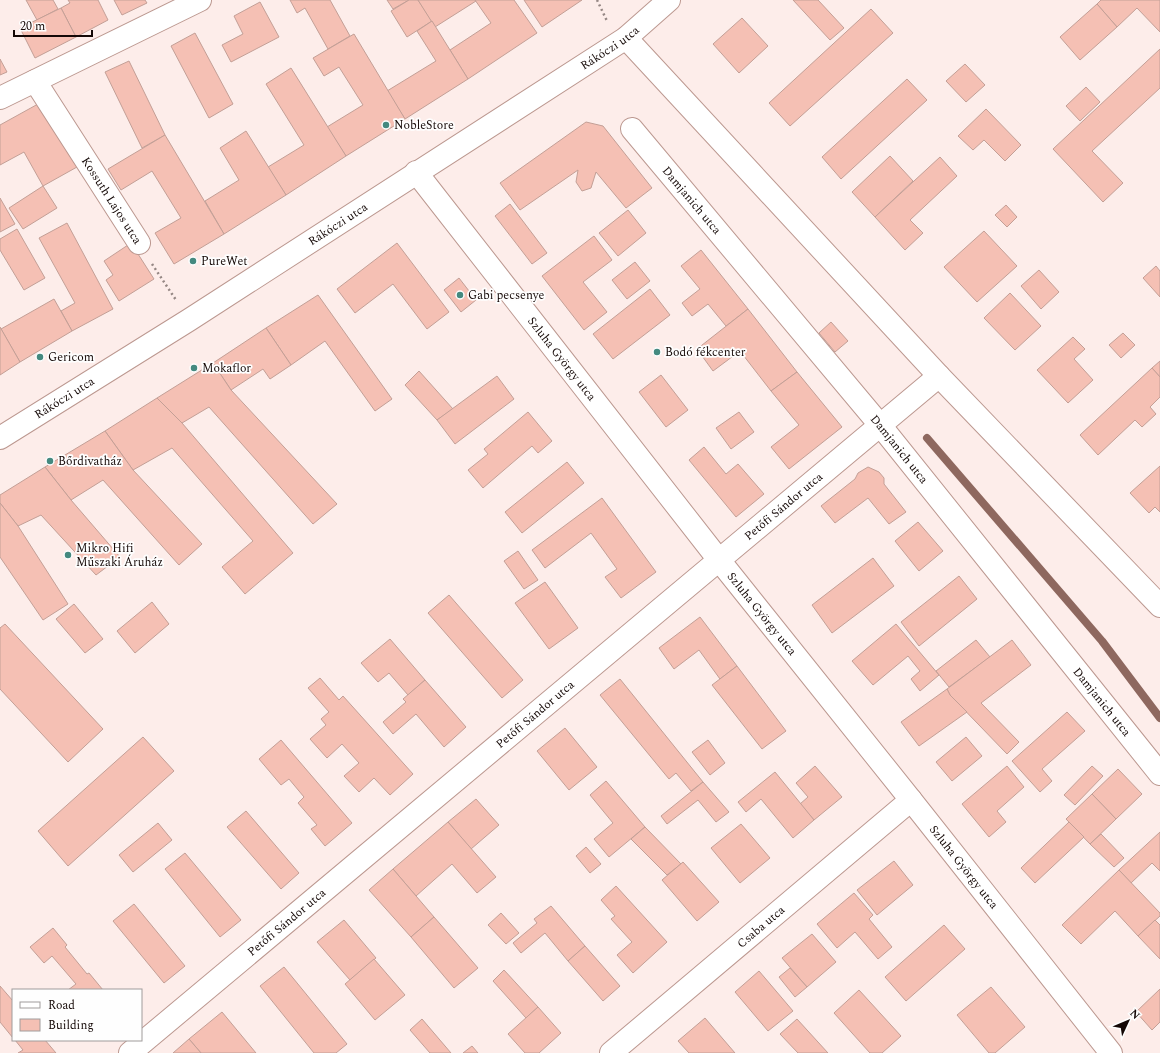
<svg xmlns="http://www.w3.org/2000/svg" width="1160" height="1053" viewBox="0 0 1160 1053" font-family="Spectral,serif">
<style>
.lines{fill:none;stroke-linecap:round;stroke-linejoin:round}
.stream{stroke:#8e685f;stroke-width:8}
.building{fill:#f5c0b4;stroke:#c39f96}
.street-casing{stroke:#bc9890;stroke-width:24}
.secondary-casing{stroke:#bc9890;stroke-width:24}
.path{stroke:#958784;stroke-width:2.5;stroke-dasharray:2 3;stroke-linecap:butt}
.street{stroke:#fff;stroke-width:22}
.secondary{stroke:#fff;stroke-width:22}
.poi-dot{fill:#44897f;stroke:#fefefe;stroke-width:1.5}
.labels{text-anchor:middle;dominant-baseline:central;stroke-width:3.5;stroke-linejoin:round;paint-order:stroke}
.street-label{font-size:12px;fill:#140806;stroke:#fefefe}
.poi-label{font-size:12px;fill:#140806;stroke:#fefefe;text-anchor:start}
</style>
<rect width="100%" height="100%" fill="#fdedea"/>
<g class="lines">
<polyline class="stream" points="927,438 1102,641 1160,718"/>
</g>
<g class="building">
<polygon points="26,0 53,0 58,9 37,20"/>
<polygon points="68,0 98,0 108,20 76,37 61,8 70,3"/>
<polygon points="114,0 145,0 147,3 122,15"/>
<polygon points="290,0 330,0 350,36 328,49 305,8 297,13"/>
<polygon points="387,0 409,0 393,9"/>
<polygon points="409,0 418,0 432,21 407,37 391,11"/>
<polygon points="418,0 475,0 476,1 435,27"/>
<polygon points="475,0 514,0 537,33 468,79 450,50 491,23"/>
<polygon points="524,0 582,0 542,27"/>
<polygon points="793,0 818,0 844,28 830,40"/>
<polygon points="1101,0 1160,0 1160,32 1137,8 1117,27 1097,4"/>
<polygon points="260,2 279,37 231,62 222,45 243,34 234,16"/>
<polygon points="1097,4 1117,27 1080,60 1060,37"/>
<polygon points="61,8 76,37 35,58 20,28"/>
<polygon points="871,9 893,33 790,126 769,103"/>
<polygon points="742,18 768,46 739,73 713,44"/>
<polygon points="432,21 468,79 405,119 387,91 436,61 417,31"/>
<polygon points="195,33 233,104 209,118 171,46"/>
<polygon points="354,34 405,119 346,156 327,127 363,105 339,67 324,76 313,58"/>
<polygon points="1160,49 1160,88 1092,151 1123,183 1103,202 1053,149"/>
<polygon points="0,59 7,72 0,75"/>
<polygon points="129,61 165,135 142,148 105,72"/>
<polygon points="965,64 985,85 966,102 946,81"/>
<polygon points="291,68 346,156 286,195 268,167 304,145 266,84"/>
<polygon points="907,79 927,100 841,179 822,157"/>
<polygon points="1086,87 1100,102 1080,121 1066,106"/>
<polygon points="38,104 77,167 43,186 24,152 0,165 0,125"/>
<polygon points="986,109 1021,145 1005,161 984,140 973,150 958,136"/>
<polygon points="586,122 603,126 652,188 626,208 596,172 591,188 582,191 576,182 578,170 520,210 500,183"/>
<polygon points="246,131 286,195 224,234 205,201 239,180 220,148"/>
<polygon points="165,135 224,234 174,264 155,233 181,218 152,171 121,190 108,169"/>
<polygon points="890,156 913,181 875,217 852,192"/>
<polygon points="940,157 957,176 910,220 923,233 905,250 875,217"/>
<polygon points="43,186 57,208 23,229 9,208"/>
<polygon points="0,198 15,224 0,232"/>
<polygon points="510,204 547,253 532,264 495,216"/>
<polygon points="1006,205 1017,217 1007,227 995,215"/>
<polygon points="628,210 646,233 618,256 599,233"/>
<polygon points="67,223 113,309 72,331 61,311 75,303 39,238"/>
<polygon points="17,229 45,278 24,290 0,250 0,239"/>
<polygon points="984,231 1017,266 977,302 944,267"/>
<polygon points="594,236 612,260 583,282 607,312 584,330 542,276"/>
<polygon points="131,243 154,279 119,301 106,280 113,275 104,261"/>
<polygon points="397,243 449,312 427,329 393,284 355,313 337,289"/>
<polygon points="701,250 748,309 726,326 708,304 692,316 682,303 700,289 681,266"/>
<polygon points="635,262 650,281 627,299 612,280"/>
<polygon points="1156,266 1160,271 1160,297 1143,278"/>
<polygon points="1039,270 1059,292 1041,309 1021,286"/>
<polygon points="459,278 476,300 461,312 444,290"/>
<polygon points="650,289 670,315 613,359 593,334"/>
<polygon points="1010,293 1041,326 1015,350 984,318"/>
<polygon points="318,295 392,399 375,411 325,341 291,365 266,328"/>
<polygon points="54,299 72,331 20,362 1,329"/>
<polygon points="748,309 797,372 771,391 740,351 713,371 697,349"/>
<polygon points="831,322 848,341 835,352 819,333"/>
<polygon points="0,327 20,362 0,375"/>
<polygon points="266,328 291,365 270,379 263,369 231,390 213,363"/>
<polygon points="1123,333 1135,345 1121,358 1109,345"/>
<polygon points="1073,337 1085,349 1074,359 1093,380 1068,403 1037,370"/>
<polygon points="1160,361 1160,377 1152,368"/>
<polygon points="213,363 231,390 337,504 313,524 209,407 182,423 157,398"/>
<polygon points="1152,368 1160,377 1160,397 1150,407 1156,414 1142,427 1135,420 1098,455 1080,435"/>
<polygon points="419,371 453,409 437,420 405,385"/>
<polygon points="797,372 842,427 789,469 771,447 799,425 771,391"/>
<polygon points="661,375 688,410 666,427 639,392"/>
<polygon points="497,376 514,399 455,444 437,420"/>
<polygon points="157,398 182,423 293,553 245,594 222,567 253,541 172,448 133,470 105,431"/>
<polygon points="528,412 552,441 538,453 532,446 483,488 468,470 488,454 484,449"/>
<polygon points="739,412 754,432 731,449 716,428"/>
<polygon points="105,431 133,470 202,544 179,565 103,480 71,500 45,467"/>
<polygon points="704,447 726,474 738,464 764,494 736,517 689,460"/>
<polygon points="567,462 584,483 522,533 505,512"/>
<polygon points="1160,466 1160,512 1155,507 1149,513 1130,493"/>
<polygon points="45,467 71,500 120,557 96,575 41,515 18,526 0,503 0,495"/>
<polygon points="868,467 879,472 884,478 884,484 906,512 889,524 868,498 835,523 821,506 855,479 858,473"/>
<polygon points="602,498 656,572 621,598 605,577 617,569 591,533 545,568 532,550"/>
<polygon points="0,503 18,526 68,604 43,620 0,557"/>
<polygon points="918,522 943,551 919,571 895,541"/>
<polygon points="518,551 538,580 524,589 504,561"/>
<polygon points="873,558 894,586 832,633 812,605"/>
<polygon points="959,576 977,599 919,646 901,622"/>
<polygon points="545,582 578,628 549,649 515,603"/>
<polygon points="449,595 523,680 502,698 428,613"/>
<polygon points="152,602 169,624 135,653 117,631"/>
<polygon points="74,604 103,639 85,653 56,619"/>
<polygon points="700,617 737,666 720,679 699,650 674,669 659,648"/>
<polygon points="5,624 103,729 68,762 0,689 0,628"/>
<polygon points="896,624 939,675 920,691 911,679 920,671 908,656 873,685 852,661"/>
<polygon points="390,639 425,680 408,695 389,673 378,682 361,663"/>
<polygon points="976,640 990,657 949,687 936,671"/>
<polygon points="1012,640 1031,665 981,703 1019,742 1007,754 950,695 947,689"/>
<polygon points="737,666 786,731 762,749 712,685"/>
<polygon points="320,678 339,700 343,696 413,774 390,795 374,778 359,792 344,776 359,763 342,744 327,758 310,739 326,725 321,719 329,712 308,688"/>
<polygon points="620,679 703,782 691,791 676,773 669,779 600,695"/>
<polygon points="425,680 466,727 444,747 416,714 393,734 383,722 406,702 403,699"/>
<polygon points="947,689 950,695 967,712 919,746 901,722"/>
<polygon points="1067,712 1085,731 1042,769 1052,781 1040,792 1012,761"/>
<polygon points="565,728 597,767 569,790 537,751"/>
<polygon points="143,737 174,771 68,866 38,831"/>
<polygon points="966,737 982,756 952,781 936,762"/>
<polygon points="281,740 352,823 325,846 311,829 317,825 298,803 304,797 289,779 281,785 259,759"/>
<polygon points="708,740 725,763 710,775 692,752"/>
<polygon points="815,766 842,797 814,820 800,804 808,797 796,783"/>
<polygon points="1007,766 1024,787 997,811 1006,822 989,837 962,804"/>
<polygon points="1092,766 1103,776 1075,805 1064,795"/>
<polygon points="1118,769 1142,794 1116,819 1092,794"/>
<polygon points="775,772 814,820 793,838 761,799 746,812 738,802"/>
<polygon points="606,781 645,827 609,857 594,839 613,823 590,795"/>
<polygon points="703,782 729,812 716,822 698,800 667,824 661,816"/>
<polygon points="1092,794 1116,819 1090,844 1066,819"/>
<polygon points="476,799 499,825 471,849 448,822"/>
<polygon points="246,811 299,873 281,889 227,827"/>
<polygon points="448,822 496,877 477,893 452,864 416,896 393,869"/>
<polygon points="1069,822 1084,837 1035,883 1021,868"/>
<polygon points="158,823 172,840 133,872 119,855"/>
<polygon points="741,824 770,858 740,883 711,848"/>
<polygon points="645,827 681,864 667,875 631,839"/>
<polygon points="1160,832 1160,871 1152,863 1131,883 1119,870"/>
<polygon points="1101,834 1124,858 1114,867 1090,844"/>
<polygon points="586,847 601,864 590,873 576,856"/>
<polygon points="185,853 241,920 220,937 165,869"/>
<polygon points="894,861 913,885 877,915 857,890"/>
<polygon points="683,862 719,902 697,921 662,880"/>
<polygon points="393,869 434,917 411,937 369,890"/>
<polygon points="1119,870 1160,913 1160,916 1138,936 1115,911 1081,944 1062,925"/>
<polygon points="616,886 667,942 633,973 617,955 632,942 611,919 615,916 601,900"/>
<polygon points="854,893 873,915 869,919 892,947 878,959 855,932 837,948 817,924"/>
<polygon points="134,904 185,966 164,983 113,921"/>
<polygon points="551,906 585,946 568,961 545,933 521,953 513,943 537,923 534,919"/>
<polygon points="501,913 519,933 506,944 488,925"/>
<polygon points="434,917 478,968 454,988 411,937"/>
<polygon points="344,920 376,958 350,980 317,942"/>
<polygon points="1155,920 1160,925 1160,959 1138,936"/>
<polygon points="944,925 965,949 906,1001 885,977"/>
<polygon points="53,928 67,945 65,947 87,974 89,973 103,990 68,990 76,984 52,956 44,963 30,947"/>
<polygon points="812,934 836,962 807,987 782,958"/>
<polygon points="585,946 620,986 603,1001 568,961"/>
<polygon points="374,959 405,995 375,1020 345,984"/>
<polygon points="284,967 347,1044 336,1053 314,1053 260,986"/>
<polygon points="790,968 807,987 795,997 779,977"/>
<polygon points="504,970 538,1007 526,1018 493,981"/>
<polygon points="759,971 793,1011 768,1031 735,992"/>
<polygon points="0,986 13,1001 13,1038 0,1022"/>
<polygon points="991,987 1025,1027 995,1053 989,1053 957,1015"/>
<polygon points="1160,989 1160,1022 1152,1030 1136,1012"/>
<polygon points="859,990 901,1036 882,1053 870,1053 834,1013"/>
<polygon points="538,1007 561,1033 539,1053 525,1053 508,1034"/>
<polygon points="222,1012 256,1053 201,1053 189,1039"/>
<polygon points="705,1018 735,1053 689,1053 678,1041"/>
<polygon points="422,1019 451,1053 430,1053 410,1030"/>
<polygon points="797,1019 828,1053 798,1053 780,1034"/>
<polygon points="189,1039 201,1053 173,1053"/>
<polygon points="15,1040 45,1040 56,1053 18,1053 23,1050"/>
<polygon points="472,1046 478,1053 463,1053"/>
</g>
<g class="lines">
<g class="street-casing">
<g id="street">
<path id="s1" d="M 35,81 L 139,243"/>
<polyline points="0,98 200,0"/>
<path id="s2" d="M 632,129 L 880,425 L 1160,774"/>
<path id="s3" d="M 416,172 L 719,560 L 911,800 L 1111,1053"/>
<path id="s4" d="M 130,1053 L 939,376"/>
<path id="s5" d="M 611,1053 L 911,800"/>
</g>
</g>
<g class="secondary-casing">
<g id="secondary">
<polyline points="626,38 939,376 1160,606"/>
<path id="s6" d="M 0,438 L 189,320 L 626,38 L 669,0"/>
</g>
</g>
<g class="path">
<polyline points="597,0 607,21"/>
<polyline points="152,264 176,300"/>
</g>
<use href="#street" class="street"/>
<use href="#secondary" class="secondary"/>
</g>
<g class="poi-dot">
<circle cx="386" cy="125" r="4"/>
<circle cx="193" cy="261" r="4"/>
<circle cx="460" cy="295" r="4"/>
<circle cx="657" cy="352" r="4"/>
<circle cx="40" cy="357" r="4"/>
<circle cx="194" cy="368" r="4"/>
<circle cx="50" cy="461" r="4"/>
<circle cx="68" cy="555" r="4"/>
</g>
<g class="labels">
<g class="street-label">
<text stroke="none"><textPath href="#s6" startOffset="724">Rákóczi utca</textPath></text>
<text stroke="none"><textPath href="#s2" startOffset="93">Damjanich utca</textPath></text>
<text stroke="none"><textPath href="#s1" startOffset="142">Kossuth Lajos utca</textPath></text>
<text stroke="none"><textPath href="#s6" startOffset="400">Rákóczi utca</textPath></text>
<text stroke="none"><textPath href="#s3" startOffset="237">Szluha György utca</textPath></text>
<text stroke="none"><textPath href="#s6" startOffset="76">Rákóczi utca</textPath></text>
<text stroke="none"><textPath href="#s2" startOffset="417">Damjanich utca</textPath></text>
<text stroke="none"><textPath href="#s4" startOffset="852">Petőfi Sándor utca</textPath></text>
<text stroke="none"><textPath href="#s3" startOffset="561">Szluha György utca</textPath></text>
<text stroke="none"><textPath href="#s2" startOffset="741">Damjanich utca</textPath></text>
<text stroke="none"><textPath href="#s4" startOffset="528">Petőfi Sándor utca</textPath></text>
<text stroke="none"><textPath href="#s3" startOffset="885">Szluha György utca</textPath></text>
<text stroke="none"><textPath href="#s4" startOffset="204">Petőfi Sándor utca</textPath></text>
<text stroke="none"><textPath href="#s5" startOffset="196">Csaba utca</textPath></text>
</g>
<g class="poi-label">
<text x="394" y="125">NobleStore</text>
<text x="201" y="261">PureWet</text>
<text x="468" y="295">Gabi pecsenye</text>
<text x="665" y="352">Bodó fékcenter</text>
<text x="48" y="357">Gericom</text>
<text x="202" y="368">Mokaflor</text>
<text x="58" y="461">Bőrdivatház</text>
<text x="76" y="548">Mikro Hifi<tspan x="76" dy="14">Műszaki Áruház</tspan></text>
</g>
</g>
<rect x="12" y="989" width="130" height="52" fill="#fefefe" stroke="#a09c9b"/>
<rect x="20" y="1002" width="20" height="6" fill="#ffffff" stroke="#a09c9b"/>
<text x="48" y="1009" font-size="12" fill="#140806">Road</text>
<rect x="20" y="1019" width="20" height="12" fill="#f5c0b4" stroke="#a09c9b"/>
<text x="48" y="1029" font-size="12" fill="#140806">Building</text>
<g transform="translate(1128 1021) rotate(46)" stroke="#fefefe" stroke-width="3" paint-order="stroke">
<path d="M0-3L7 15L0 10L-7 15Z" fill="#140806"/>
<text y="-6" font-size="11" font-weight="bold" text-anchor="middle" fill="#140806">N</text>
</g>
<path d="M14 30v6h78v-6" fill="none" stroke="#140806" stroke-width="2"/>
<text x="20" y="30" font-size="12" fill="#140806" stroke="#fefefe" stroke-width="3" paint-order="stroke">20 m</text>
</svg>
